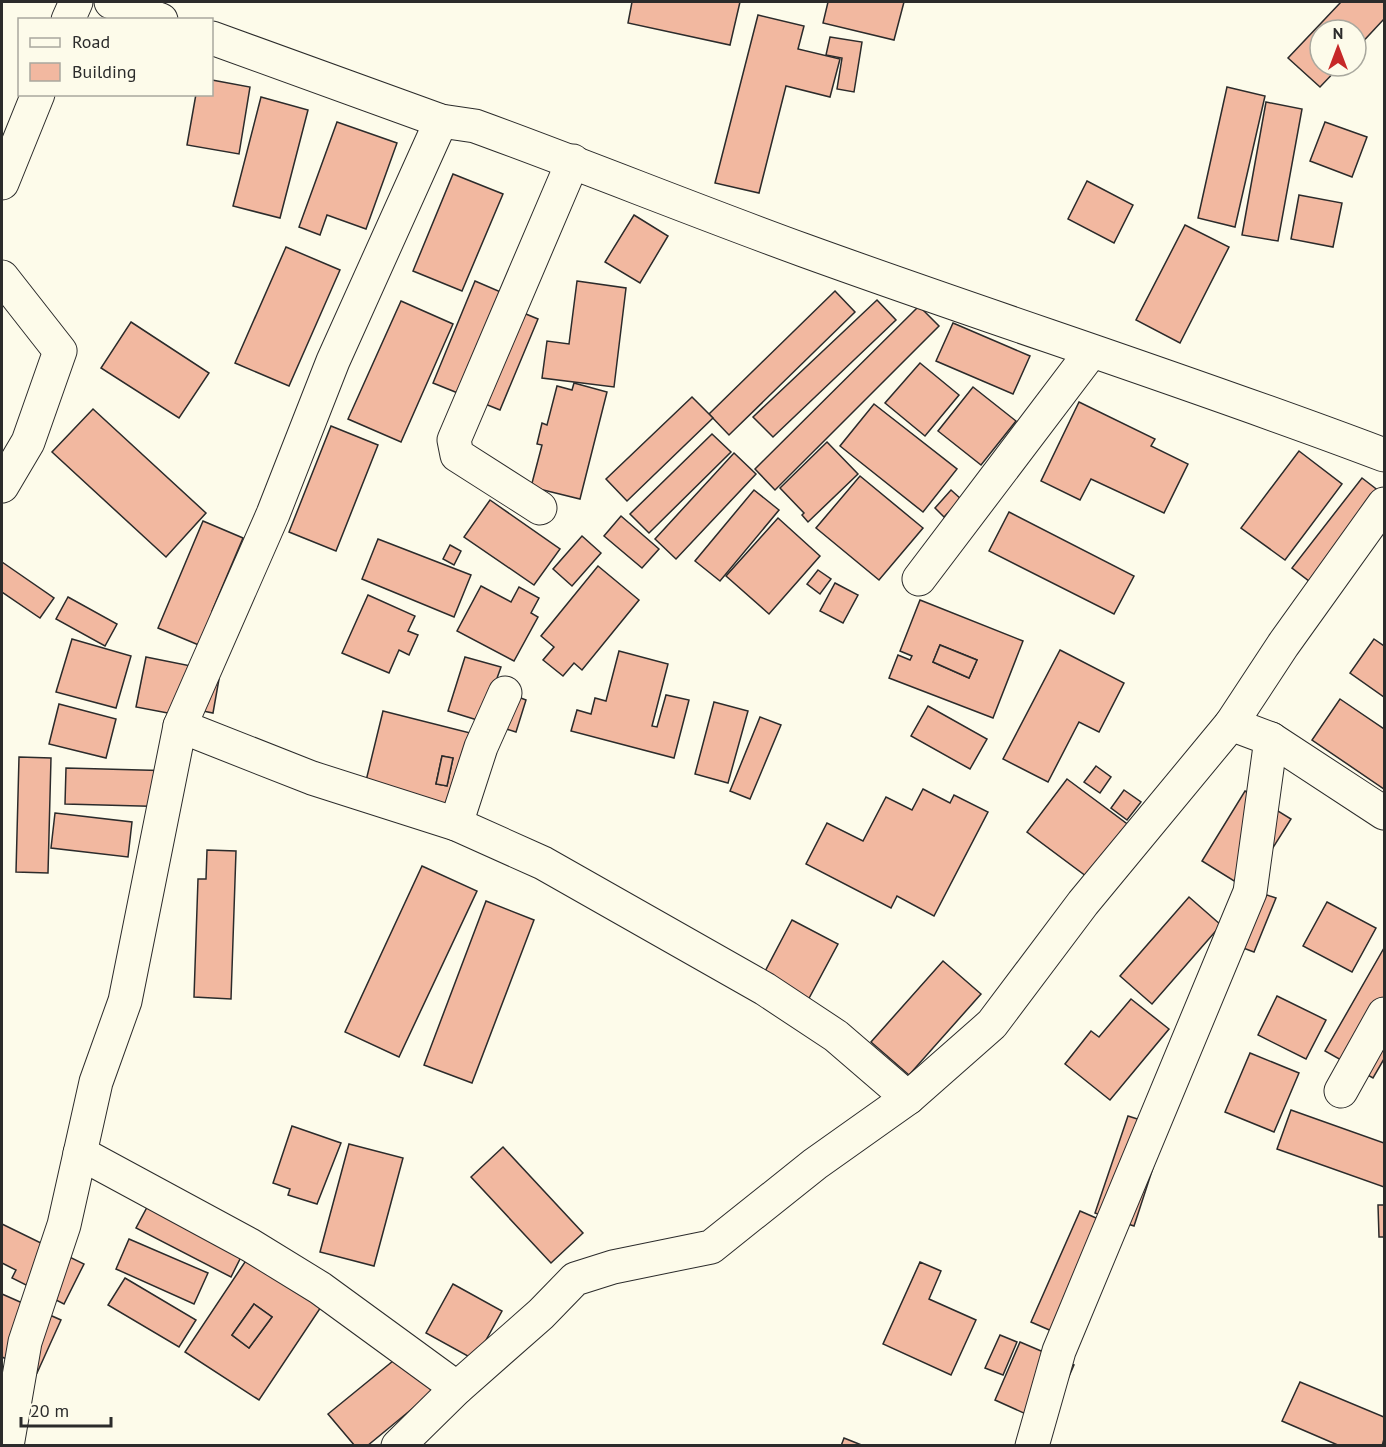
<svg xmlns="http://www.w3.org/2000/svg" width="1386" height="1447" viewBox="0 0 1386 1447" font-family="'PT Sans',sans-serif">
<style>
.building{fill:#f2b8a0;stroke:#2b2b2b;stroke-width:1.5;fill-rule:evenodd}
.lines{fill:none;stroke-linecap:round;stroke-linejoin:round}
.minor-casing{stroke:#2b2b2b;stroke-width:35}
.minor{stroke:#fdfbea;stroke-width:33}
</style>
<rect width="100%" height="100%" fill="#fdfbea"/>
<g class="building">
<polygon points="632,2 740,2 730,45 628,23"/>
<polygon points="828,2 904,2 894,40 823,23"/>
<polygon points="1341,2 1384,2 1384,19 1356,49 1356,30 1320,30 1320,66 1340,66 1320,87 1288,58"/>
<polygon points="758,15 804,26 798,49 840,59 830,97 786,86 759,193 715,183"/>
<polygon points="830,37 862,42 854,92 837,89 842,58 826,55"/>
<polygon points="212,80 250,87 239,154 187,145 196,94 212,94"/>
<polygon points="1227,87 1265,96 1235,227 1198,218"/>
<polygon points="261,97 308,110 280,218 233,206"/>
<polygon points="1266,102 1302,109 1278,241 1242,235"/>
<polygon points="337,122 397,143 366,229 327,215 320,235 299,227"/>
<polygon points="1325,122 1367,137 1352,177 1310,161"/>
<polygon points="453,174 503,194 462,291 413,271"/>
<polygon points="1087,181 1133,205 1114,243 1068,219"/>
<polygon points="1299,195 1342,203 1333,247 1291,239"/>
<polygon points="634,215 668,236 640,283 605,262"/>
<polygon points="1185,225 1229,247 1180,343 1136,320"/>
<polygon points="286,247 340,270 289,386 235,363"/>
<polygon points="475,281 503,293 504,305 538,319 500,410 433,383"/>
<polygon points="577,281 626,288 614,387 542,378 547,341 569,344"/>
<polygon points="835,291 855,312 729,435 709,414"/>
<polygon points="877,300 896,320 773,437 753,417"/>
<polygon points="401,301 453,324 401,442 348,419"/>
<polygon points="919,306 939,326 775,490 755,469"/>
<polygon points="131,322 209,373 179,418 101,368"/>
<polygon points="953,323 1030,356 1013,394 936,361"/>
<polygon points="920,363 959,395 925,436 885,403"/>
<polygon points="574,383 607,392 580,499 531,487 542,445 537,444 542,423 547,425 557,386 572,390"/>
<polygon points="973,387 1016,421 981,465 938,431"/>
<polygon points="692,397 713,418 627,501 606,479"/>
<polygon points="1079,402 1155,439 1151,446 1188,464 1164,513 1091,479 1080,500 1041,481"/>
<polygon points="874,404 957,469 923,512 840,446"/>
<polygon points="93,409 206,513 166,557 52,452"/>
<polygon points="331,426 378,445 336,551 289,532"/>
<polygon points="712,434 731,452 649,533 630,514"/>
<polygon points="827,442 858,474 808,522 802,515 804,513 780,488"/>
<polygon points="1299,451 1342,484 1285,560 1241,528"/>
<polygon points="734,453 756,474 676,559 655,539"/>
<polygon points="860,476 923,528 879,580 816,528"/>
<polygon points="1362,478 1384,495 1330,597 1292,568"/>
<polygon points="754,490 779,510 720,581 695,561"/>
<polygon points="951,490 961,499 944,517 935,508"/>
<polygon points="490,500 560,549 534,585 464,537"/>
<polygon points="1009,512 1134,576 1114,614 989,551"/>
<polygon points="621,516 659,549 642,568 604,536"/>
<polygon points="778,518 820,556 769,614 726,576"/>
<polygon points="203,521 243,538 212,611 227,617 213,651 158,628"/>
<polygon points="582,536 601,553 572,586 553,569"/>
<polygon points="378,539 471,575 454,617 362,579"/>
<polygon points="450,545 461,551 454,565 443,559"/>
<polygon points="2,562 54,598 40,618 2,592"/>
<polygon points="598,566 639,600 582,670 574,663 563,676 543,660 554,647 541,636"/>
<polygon points="818,570 831,579 820,594 807,584"/>
<polygon points="835,583 858,595 843,623 820,611"/>
<polygon points="481,586 511,602 519,587 539,598 531,613 538,617 514,661 457,631"/>
<polygon points="368,595 415,616 408,631 418,635 409,655 399,650 389,673 342,653"/>
<polygon points="68,597 117,624 105,646 56,619"/>
<path d="M 920,600 L 1023,641 L 993,718 L 889,678 L 898,655 L 910,660 L 912,656 L 900,651 ZM 940,645 L 977,660 L 969,678 L 933,662 Z"/>
<polygon points="72,639 131,656 116,708 56,692"/>
<polygon points="1374,639 1384,646 1384,697 1350,673"/>
<polygon points="940,645 977,660 969,678 933,662"/>
<polygon points="1060,650 1124,683 1099,732 1079,722 1048,782 1003,759"/>
<polygon points="619,651 668,664 652,726 657,727 666,695 689,700 674,758 571,731 577,710 591,714 595,698 606,701"/>
<polygon points="146,657 211,670 209,677 219,679 213,713 203,711 173,714 136,707"/>
<polygon points="465,657 501,667 496,681 513,695 526,700 516,732 448,711"/>
<polygon points="1340,699 1384,729 1384,789 1312,740"/>
<polygon points="714,702 748,711 728,783 695,774"/>
<polygon points="59,704 116,719 106,758 49,744"/>
<polygon points="928,706 987,739 970,769 911,736"/>
<path d="M 383,711 L 494,739 L 475,817 L 364,789 ZM 442,756 L 453,758 L 447,786 L 436,784 Z"/>
<polygon points="760,717 781,725 750,799 730,791"/>
<polygon points="442,756 453,758 447,786 436,784"/>
<polygon points="19,757 51,758 48,873 16,872"/>
<polygon points="1096,766 1111,777 1100,793 1084,782"/>
<polygon points="66,768 178,771 177,807 65,804"/>
<polygon points="1067,779 1142,835 1102,888 1027,832"/>
<polygon points="923,789 950,803 954,795 988,812 934,916 897,896 891,908 806,864 827,823 863,841 886,797 912,810"/>
<polygon points="1124,790 1141,802 1127,820 1111,808"/>
<polygon points="1245,791 1291,819 1247,889 1202,861"/>
<polygon points="55,813 132,822 128,857 51,848"/>
<polygon points="207,850 236,851 231,999 194,997 198,879 206,879"/>
<polygon points="422,866 477,891 399,1057 345,1032"/>
<polygon points="1261,893 1276,898 1254,952 1224,941"/>
<polygon points="1189,897 1221,925 1152,1004 1120,976"/>
<polygon points="486,901 534,920 472,1083 424,1065"/>
<polygon points="1327,902 1376,928 1352,972 1303,946"/>
<polygon points="792,920 838,944 807,1002 761,979"/>
<polygon points="1384,948 1384,1059 1373,1078 1325,1051"/>
<polygon points="943,961 981,994 909,1075 871,1042"/>
<polygon points="1277,996 1326,1020 1306,1059 1258,1035"/>
<polygon points="1131,999 1169,1029 1110,1100 1065,1064 1091,1031 1099,1037"/>
<polygon points="1250,1053 1299,1073 1274,1132 1225,1112"/>
<polygon points="1291,1110 1384,1143 1384,1187 1277,1149"/>
<polygon points="1128,1116 1166,1128 1134,1226 1095,1213"/>
<polygon points="292,1126 341,1143 317,1204 288,1195 290,1189 273,1183"/>
<polygon points="349,1144 403,1158 374,1266 320,1252"/>
<polygon points="503,1147 583,1233 551,1263 471,1177"/>
<polygon points="152,1198 246,1247 231,1277 136,1228"/>
<polygon points="1378,1205 1384,1205 1384,1237 1379,1237"/>
<polygon points="1080,1211 1126,1231 1077,1342 1031,1322"/>
<polygon points="2,1224 84,1264 64,1304 12,1278 16,1270 2,1263"/>
<polygon points="129,1239 208,1273 194,1304 116,1269"/>
<path d="M 249,1256 L 323,1304 L 259,1400 L 185,1352 ZM 254,1304 L 272,1317 L 249,1348 L 232,1335 Z"/>
<polygon points="920,1262 941,1271 929,1299 976,1320 951,1375 883,1344"/>
<polygon points="125,1278 196,1320 179,1347 108,1305"/>
<polygon points="453,1284 502,1311 475,1360 426,1333"/>
<polygon points="2,1294 61,1320 37,1373 2,1357"/>
<polygon points="254,1304 272,1317 249,1348 232,1335"/>
<polygon points="1000,1335 1017,1342 1003,1375 985,1368"/>
<polygon points="1020,1342 1074,1365 1048,1424 995,1400"/>
<polygon points="404,1352 435,1390 367,1446 355,1446 328,1414"/>
<polygon points="1300,1382 1384,1417 1384,1439 1382,1446 1340,1446 1282,1421"/>
<polygon points="844,1438 864,1446 841,1446"/>
</g>
<g class="lines">
<g class="minor-casing">
<g id="minor">
<polyline points="111,2 161,20"/>
<polyline points="68,20 76,2"/>
<path d="M 212,38 L 441,121 L 475,126 C 585,166 693,210 803,250 C 996,320 1192,382 1384,455"/>
<polyline points="2,183 38,94"/>
<polyline points="2,277 60,351 28,442 2,486"/>
<polyline points="540,508 457,455 454,440 573,161"/>
<polyline points="919,579 1091,352"/>
<polyline points="180,726 312,778 456,824 543,863 765,989 836,1036 908,1098"/>
<polyline points="1271,739 1384,813"/>
<polyline points="456,824 481,747 505,693"/>
<polyline points="1341,1091 1384,1014"/>
<polyline points="80,1153 250,1245 320,1288 457,1388"/>
<polyline points="7,1446 25,1342 64,1225 96,1082 125,1001 180,726 273,514 333,361 441,121"/>
<polyline points="398,1446 457,1388 541,1314 575,1279 613,1267 711,1247 815,1164 908,1098 992,1024 1083,903 1231,724 1283,645 1384,504"/>
<polyline points="1032,1446 1059,1351 1250,892 1271,739 1231,724"/>
</g>
</g>
<use href="#minor" class="minor"/>
</g>
<rect width="1386" height="1447" fill="none" stroke="#2b2b2b" stroke-width="6"/>
<rect x="18" y="18" width="195" height="78" fill="#fdfbea" stroke="#a9a89e" stroke-width="1.5"/>
<rect x="30" y="38" width="30" height="9" fill="#fdfbea" stroke="#a9a89e" stroke-width="1.5"/>
<text x="72" y="48" font-size="18" fill="#2b2b2b">Road</text>
<rect x="30" y="63" width="30" height="18" fill="#f2b8a0" stroke="#a9a89e" stroke-width="1.5"/>
<text x="72" y="78" font-size="18" fill="#2b2b2b">Building</text>
<g transform="translate(1338 48)"><circle r="28" fill="#fdfbea" stroke="#a9a89e" stroke-width="1.5"/>
<path d="M0-4.5L10 22L0 15L-10 22Z" fill="#c62828"/>
<text y="-9" font-size="16" font-weight="bold" text-anchor="middle" fill="#2b2b2b">N</text>
</g>
<path d="M21 1417v9h90v-9" fill="none" stroke="#2b2b2b" stroke-width="3"/>
<text x="30" y="1417" font-size="18" fill="#2b2b2b" stroke="#fdfbea" stroke-width="4.5" paint-order="stroke">20 m</text>
</svg>
